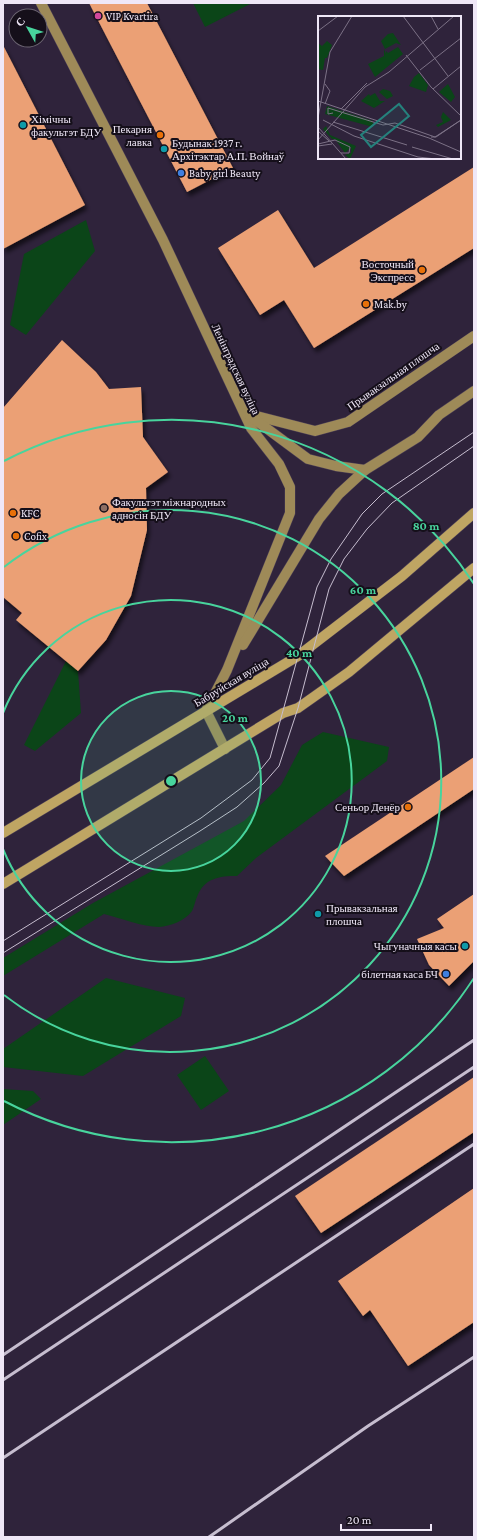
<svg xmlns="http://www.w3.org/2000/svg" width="477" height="1540" viewBox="0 0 477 1540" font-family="'Crimson Pro',serif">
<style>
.green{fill:#0b4518}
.building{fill:#eba074;filter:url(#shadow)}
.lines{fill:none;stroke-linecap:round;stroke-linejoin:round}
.secondary-casing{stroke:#4a3e55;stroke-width:11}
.primary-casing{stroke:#4a3e55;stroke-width:11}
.secondary{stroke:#9e8a58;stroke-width:10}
.primary{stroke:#bfa563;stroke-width:10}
.tram{stroke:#c6bdcf;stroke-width:1}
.rail{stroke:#c6bdcf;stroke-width:3}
.ring{fill:none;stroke:#48d49d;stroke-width:2}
.hotel-dot{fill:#d1479c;stroke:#150f1a;stroke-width:1.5}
.culture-dot{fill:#0f9aa8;stroke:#150f1a;stroke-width:1.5}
.food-dot{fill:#e8710a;stroke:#150f1a;stroke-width:1.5}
.shop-dot{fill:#3f7fe0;stroke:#150f1a;stroke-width:1.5}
.education-dot{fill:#8d6e63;stroke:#150f1a;stroke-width:1.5}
.labels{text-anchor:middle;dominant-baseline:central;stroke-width:4;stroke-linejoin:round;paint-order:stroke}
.poi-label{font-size:11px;fill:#efe7f7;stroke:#150f1a;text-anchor:start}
.street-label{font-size:11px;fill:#efe7f7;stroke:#150f1a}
.inset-road{fill:none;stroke:#7c7186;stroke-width:1}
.view{fill:#25817c;fill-opacity:0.15;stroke:#25817c;stroke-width:2}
.inset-edge{fill:none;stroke:#efe7f7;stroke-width:2}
.centre{fill:#48d49d;stroke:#150f1a;stroke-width:2}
.ring-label{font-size:12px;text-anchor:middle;font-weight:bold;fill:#48d49d;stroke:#150f1a;stroke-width:4;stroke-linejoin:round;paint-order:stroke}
</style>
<defs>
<filter id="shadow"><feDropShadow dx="2.5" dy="4.5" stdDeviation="2" flood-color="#0009"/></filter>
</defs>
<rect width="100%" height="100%" fill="#2f233b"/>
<g class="green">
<polygon points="193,3 252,3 205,27"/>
<polygon points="86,220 95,251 26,335 10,325 24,254"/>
<polygon points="66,661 78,671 81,713 35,751 24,745"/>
<path d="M 323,732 L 389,747 L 387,761 L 256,858 L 237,876 C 219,876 204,878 197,897 C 195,901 194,908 192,911 C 185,921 170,926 159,927 C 143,927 120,918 104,914 L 3,976 L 3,958 L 93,903 L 244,821 L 281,785 L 302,745 Z"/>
<polygon points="106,978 185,998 181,1016 83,1076 3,1067 3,1049"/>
<polygon points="205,1056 229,1091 201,1110 177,1075"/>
<polygon points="3,1089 33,1091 41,1099 3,1125"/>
</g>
<g class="building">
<polygon points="89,3 147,3 233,168 187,192"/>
<polygon points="3,45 85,205 3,249"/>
<polygon points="474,167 474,248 314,348 284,300 260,315 218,248 278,210 314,268"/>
<polygon points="62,340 96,372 109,389 141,387 143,437 168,472 146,488 147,530 131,596 106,640 78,671 16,620 22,613 3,597 3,408"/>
<polygon points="474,757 474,789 344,876 325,856"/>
<polygon points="474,894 474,961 449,986 429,965 417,939 444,928 437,919"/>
<polygon points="474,1077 474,1132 321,1233 295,1196"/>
<polygon points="474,1188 474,1322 408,1366 370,1310 363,1316 338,1281"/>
</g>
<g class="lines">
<g class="secondary-casing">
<g id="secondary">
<polyline points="41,3 163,240 251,428 279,464 290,487 290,513 227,670 206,711 225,749"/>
<polyline points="245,413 315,431 348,422 474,336"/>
<polyline points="250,416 308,459 336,466 365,470"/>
<polyline points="243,645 319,519 339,494 365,470 418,437 439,415 474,391"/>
</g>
</g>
<g class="primary-casing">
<g id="primary">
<polyline points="3,833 298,656 402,576 474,513"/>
<polyline points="3,884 283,713 298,708 349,672 474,568"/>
</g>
</g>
<use href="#secondary" class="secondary"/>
<use href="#primary" class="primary"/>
<g class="tram">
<polyline points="3,941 201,818 252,780 270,758 317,587 331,559 362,514 382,494 474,432"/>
<polyline points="3,953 200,831 237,807 264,783 279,766 298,708 329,589 344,559 367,529 392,503 474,446"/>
</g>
<g class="rail">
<polyline points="3,1355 474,1040"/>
<polyline points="3,1380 474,1067"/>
<polyline points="3,1458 474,1144"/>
<polyline points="209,1537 368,1426 474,1357"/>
</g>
</g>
<circle cx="171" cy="781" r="90" fill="#48d49d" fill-opacity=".12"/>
<g class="ring">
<circle cx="171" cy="781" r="90"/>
<path d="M3 713A181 181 0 1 1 3 849"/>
<path d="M4 567A271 271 0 1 1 4 995"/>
<path d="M474 978A361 361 0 0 1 4 1101M4 461A361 361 0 0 1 474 584"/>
</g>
<circle class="hotel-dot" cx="98" cy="16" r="4"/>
<g class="culture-dot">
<circle cx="23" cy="125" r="4"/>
<circle cx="164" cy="149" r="4"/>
<circle cx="318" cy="914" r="4"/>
<circle cx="465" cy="946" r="4"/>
</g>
<g class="food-dot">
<circle cx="160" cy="135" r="4"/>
<circle cx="422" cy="270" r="4"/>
<circle cx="366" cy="304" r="4"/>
<circle cx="13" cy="513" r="4"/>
<circle cx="16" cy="536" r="4"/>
<circle cx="408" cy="807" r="4"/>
</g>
<g class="shop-dot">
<circle cx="181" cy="173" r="4"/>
<circle cx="446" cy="974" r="4"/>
</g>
<circle class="education-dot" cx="104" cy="508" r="4"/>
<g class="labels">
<g class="poi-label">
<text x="106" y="16">VIP Kvartira</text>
<text x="31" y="119">Хімічны<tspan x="31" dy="13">факультэт БДУ</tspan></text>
<text x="152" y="129" text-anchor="end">Пекарня<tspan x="152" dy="13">лавка</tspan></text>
<text x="172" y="143">Будынак 1937 г.<tspan x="172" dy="13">Архітэктар А.П. Войнаў</tspan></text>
<text x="189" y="173">Baby girl Beauty</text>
<text x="414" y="264" text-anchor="end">Восточный<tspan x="414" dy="13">Экспресс</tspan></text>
<text x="374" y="304">Mak.by</text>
<text x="112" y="502">Факультэт міжнародных<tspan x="112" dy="13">адносін БДУ</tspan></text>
<text x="21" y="513">KFC</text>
<text x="24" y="536">Cofix</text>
<text x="400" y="807" text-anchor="end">Сеньор Денёр</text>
<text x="326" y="908">Прывакзальная<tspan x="326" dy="13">плошча</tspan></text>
<text x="457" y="946" text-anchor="end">Чыгуначныя касы</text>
<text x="438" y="974" text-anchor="end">білетная каса БЧ</text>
</g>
<g class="street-label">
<text transform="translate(236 369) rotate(65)">Ленінградская вуліца</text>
<text transform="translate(393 376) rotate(-35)">Прывакзальная плошча</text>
<text transform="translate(231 682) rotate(-31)">Бабруйская вуліца</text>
</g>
</g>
<g transform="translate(318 16)">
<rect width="143" height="143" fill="#2f233b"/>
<path d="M 75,17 L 83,29 L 78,27 L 67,33 L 63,25 L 70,18 ZM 9,25 L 14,29 L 9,42 L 7,42 L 5,54 L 0,53 L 0,27 L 4,30 ZM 80,31 L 85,38 L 57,61 L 50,48 L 66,40 L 66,33 L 68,38 L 68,35 L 70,37 ZM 101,57 L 110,69 L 108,76 L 91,70 L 96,61 ZM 130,68 L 137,81 L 133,86 L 121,76 ZM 65,73 L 72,75 L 75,80 L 69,83 L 61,76 ZM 57,77 L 62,85 L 67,85 L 56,92 L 43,85 L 51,78 L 52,80 ZM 9,90 L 55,105 L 55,111 L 7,98 ZM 125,96 L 133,104 L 120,111 L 118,109 L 125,106 L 123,101 ZM 8,110 L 12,119 L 38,130 L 32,143 L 27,139 L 33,137 L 33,131 L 27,137 L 17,123 L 14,123 L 5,113 Z" fill="#0b4518"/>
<path class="inset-road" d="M 85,0 L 130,60M 113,0 L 120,13M 0,15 L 20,0M 88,39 L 113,71 L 143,100M 102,54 L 143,22M 7,68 L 12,75 L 7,88M 115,73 L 143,50M 0,85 L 111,122 L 143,136M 23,93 L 49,67M 15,97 L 10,98 L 10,92 L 65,109 L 77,107 L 117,121 L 143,104M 0,102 L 12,36 L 34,0M 5,104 L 36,120 L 100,141 L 118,143M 15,106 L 89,129M 0,111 L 28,143M 0,115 L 11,125M 113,121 L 118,121 L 143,104M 0,124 L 47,71 L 71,56 L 136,0M 0,128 L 17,124 L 32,131 L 31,137 L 23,137M 0,130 L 14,128M 94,131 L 135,143"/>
<path class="view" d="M 81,88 L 91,100 L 53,131 L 43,119 Z"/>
<rect width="143" height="143" class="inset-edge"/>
</g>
<circle cx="171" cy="781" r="6" class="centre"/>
<g class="ring-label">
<text x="426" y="530">80 m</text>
<text x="363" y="594">60 m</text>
<text x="299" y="657">40 m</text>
<text x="235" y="722">20 m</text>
</g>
<rect width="477" height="1540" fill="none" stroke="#efe7f7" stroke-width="8"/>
<g transform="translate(28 28) rotate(309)"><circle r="19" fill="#150f1a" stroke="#6c6572"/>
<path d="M0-3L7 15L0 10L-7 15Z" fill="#48d49d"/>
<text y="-6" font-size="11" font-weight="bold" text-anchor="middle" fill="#efe7f7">С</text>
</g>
<path d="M341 1524v6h90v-6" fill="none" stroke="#efe7f7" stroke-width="2"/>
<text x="347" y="1524" font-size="12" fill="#efe7f7" stroke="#150f1a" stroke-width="3" paint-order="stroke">20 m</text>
</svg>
